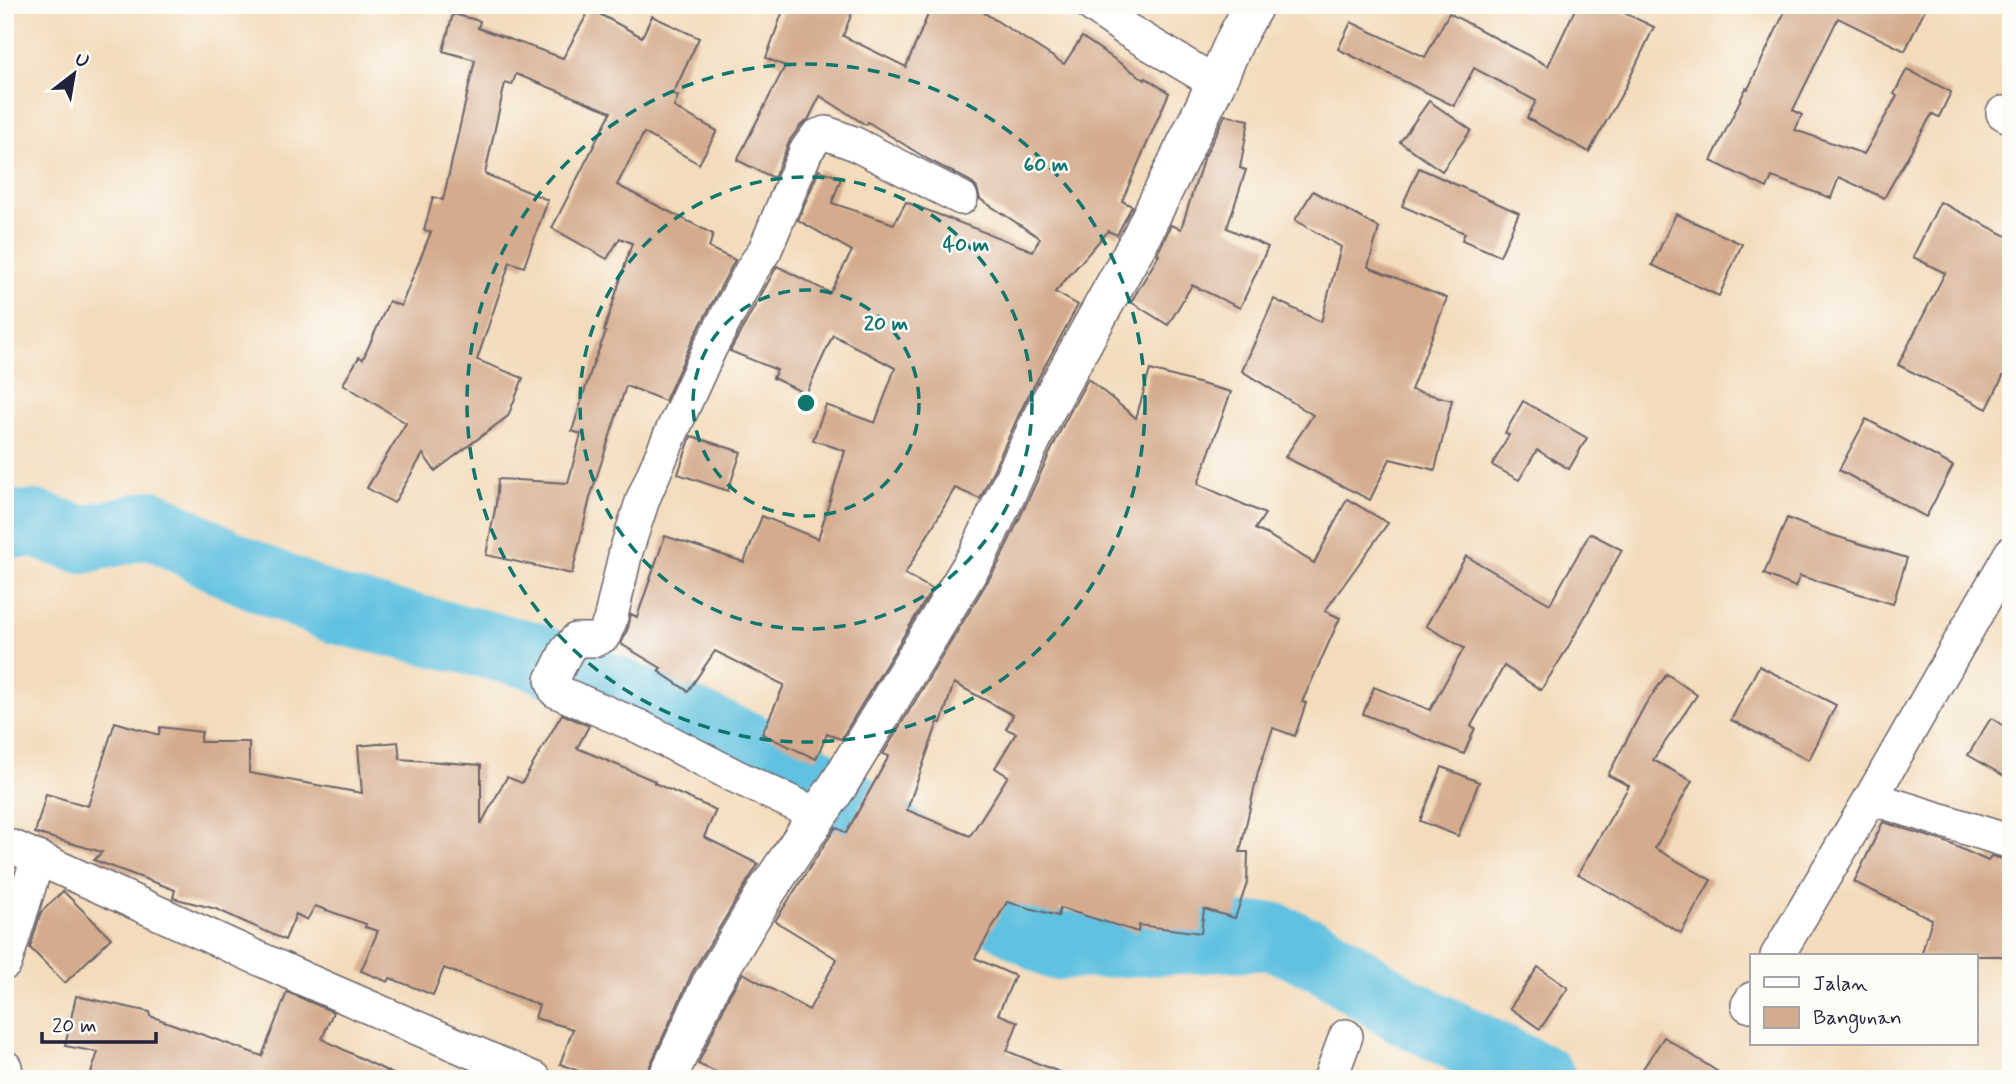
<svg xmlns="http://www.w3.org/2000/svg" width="2016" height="1084" viewBox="0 0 2016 1084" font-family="Mynerve,sans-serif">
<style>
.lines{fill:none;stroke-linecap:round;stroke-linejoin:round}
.stream{stroke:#61c1e0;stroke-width:10}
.river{stroke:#61c1e0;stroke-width:68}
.building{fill:#d4ab8d;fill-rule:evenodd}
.minor-casing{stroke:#6b6368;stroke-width:36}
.tertiary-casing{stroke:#6b6368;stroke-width:41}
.minor{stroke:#fff;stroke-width:33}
.tertiary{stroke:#fff;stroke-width:38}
.ring{fill:none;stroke:#0f766e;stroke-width:3.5;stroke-dasharray:12 9}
.centre{fill:#0f766e;stroke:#fdfcf7;stroke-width:3.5}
.ring-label{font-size:21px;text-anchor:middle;font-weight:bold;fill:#0f766e;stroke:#fdfcf7;stroke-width:5;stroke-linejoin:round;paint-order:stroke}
</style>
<rect width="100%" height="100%" fill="#fdfcf7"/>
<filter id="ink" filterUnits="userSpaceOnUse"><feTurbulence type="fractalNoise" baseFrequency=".0143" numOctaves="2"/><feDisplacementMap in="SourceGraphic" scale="14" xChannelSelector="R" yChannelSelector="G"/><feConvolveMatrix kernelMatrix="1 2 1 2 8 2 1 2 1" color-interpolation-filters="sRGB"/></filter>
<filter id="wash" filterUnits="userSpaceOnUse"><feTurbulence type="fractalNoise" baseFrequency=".00686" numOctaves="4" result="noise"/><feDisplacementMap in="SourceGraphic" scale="28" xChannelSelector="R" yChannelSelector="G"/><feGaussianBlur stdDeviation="1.57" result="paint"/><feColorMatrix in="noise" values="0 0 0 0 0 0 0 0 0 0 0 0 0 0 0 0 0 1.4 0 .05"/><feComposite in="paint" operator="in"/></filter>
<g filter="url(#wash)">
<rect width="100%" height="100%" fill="#f3dbbb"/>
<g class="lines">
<polyline class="stream" points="5,493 35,524"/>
<polyline class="river" points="5,524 35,524 83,540 152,524 237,568 336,610 532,655 791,764 887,830 965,893 1055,946 1272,936 1320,956 1403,1010 1542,1079"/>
</g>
<g id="blocks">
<g class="building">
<polygon points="785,5 855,5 843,36 906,67 932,5 972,5 1064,64 1082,37 1145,80 1146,78 1169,93 1122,201 1132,206 1117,235 1108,231 1055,292 1078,305 1024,404 980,499 955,488 905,574 932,589 841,739 827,734 816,759 762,734 784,685 715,651 688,691 658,671 661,668 621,644 628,628 631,614 637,617 665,536 744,562 762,516 818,539 845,451 813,440 826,405 875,423 895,368 833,335 806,394 773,378 777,370 730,351 777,266 830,293 852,251 798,220 819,170 841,178 832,203 894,224 906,202 1033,251 1040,238 980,199 977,188 970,181 929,160 868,122 866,125 820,96 808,120 801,125 790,140 774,178 737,160 785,66 766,58"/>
<polygon points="1577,5 1608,5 1654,27 1624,90 1589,152 1527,118 1536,101 1474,68 1454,106 1338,49 1351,22 1425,57 1449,13 1548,66"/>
<polygon points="1788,5 1927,5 1905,51 1838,18 1793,110 1802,115 1795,130 1864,154 1897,96 1894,94 1907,69 1951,92 1939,117 1932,114 1884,198 1839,177 1831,198 1772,177 1767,188 1711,161 1746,88 1748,89"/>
<polygon points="590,9 642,37 652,16 699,38 673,94 678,96 674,107 717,131 699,164 644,133 617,185 713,234 709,248 735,260 693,339 665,401 633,388 633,389 626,386 590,498 572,574 486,555 496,504 498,479 568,483 581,434 572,431 593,364 606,332 604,331 632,243 620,238 607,259 552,228 611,112 516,74 512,85 505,83 485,174 548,200 524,267 510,262 477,360 523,378 508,416 435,471 423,454 394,503 367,488 406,423 343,384 359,357 363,359 389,301 401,306 431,232 424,230 433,197 443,200 475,60 443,51 453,14 480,21 478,28 563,58"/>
<polygon points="1429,101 1471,130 1442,171 1400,142"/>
<polygon points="1225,115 1249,120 1240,168 1246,170 1227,228 1268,247 1240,308 1192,285 1168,325 1131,302 1159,255 1157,254 1171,225 1181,229 1203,160"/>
<polygon points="1419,168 1519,213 1500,256 1462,240 1465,233 1402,206"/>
<polygon points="1313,191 1379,228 1368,267 1447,298 1411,390 1452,400 1435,470 1390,459 1370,500 1285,457 1313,415 1242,371 1274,299 1321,322 1341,247 1295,220"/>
<polygon points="1940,202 2011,238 2011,360 1987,409 1898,365 1945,273 1913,257"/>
<polygon points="1676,214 1742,244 1719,296 1652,265"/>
<path d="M 1150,370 L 1231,392 L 1198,484 L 1265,514 L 1255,529 L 1268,535 L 1314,563 L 1347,499 L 1388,523 L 1325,611 L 1340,618 L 1302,702 L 1306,703 L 1295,736 L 1273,728 L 1258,772 L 1240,852 L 1248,852 L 1247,883 L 1235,918 L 1204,909 L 1201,933 L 1139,925 L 1138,932 L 1060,908 L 1058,916 L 1007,902 L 975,958 L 1015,976 L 998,1014 L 1018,1022 L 1007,1051 L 1072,1077 L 1072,1079 L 732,1079 L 698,1064 L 730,994 L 743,973 L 809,1010 L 837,959 L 775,921 L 836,827 L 846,833 L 889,756 L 883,754 L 998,564 L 1064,423 L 1088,379 L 1136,418 ZM 954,683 L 1013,715 L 1006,729 L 1016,733 L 995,768 L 1008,776 L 970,836 L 907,810 L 938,722 L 941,723 Z"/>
<polygon points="1523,401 1587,438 1569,469 1537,450 1519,480 1492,465 1509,435 1505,433"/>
<polygon points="1866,419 1953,466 1926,517 1839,470"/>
<polygon points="691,436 741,452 728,491 678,474"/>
<polygon points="1787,518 1819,531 1907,558 1893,604 1800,576 1795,587 1764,574"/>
<polygon points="1590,533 1622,550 1567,649 1541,690 1504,666 1471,726 1475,728 1464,754 1363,714 1374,687 1430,710 1464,648 1426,626 1466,556 1550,604"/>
<polygon points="1759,666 1836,705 1809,760 1731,720"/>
<polygon points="1667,674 1697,695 1653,760 1692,781 1655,848 1711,880 1681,933 1578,874 1629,786 1608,775 1645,705"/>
<polygon points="562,714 589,726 577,748 655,781 654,783 716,810 704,837 758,864 692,973 644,1079 599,1079 560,1064 573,1029 535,1018 539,1005 444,968 433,995 390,978 388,982 361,971 378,931 365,927 366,924 315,906 307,920 296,914 285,940 216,909 173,898 175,890 94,860 102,852 35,833 46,794 88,806 115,722 159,735 160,727 202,732 200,742 249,742 249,773 362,793 358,746 398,742 400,759 481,765 481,824 507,777 522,783"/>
<polygon points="1991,718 2011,730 2011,780 1968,755"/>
<polygon points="1442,767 1479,782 1458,836 1420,821"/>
<polygon points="1883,822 1946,842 1988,861 1991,856 2011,861 2011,956 1921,956 1932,919 1854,882"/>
<polygon points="63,891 111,938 65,983 30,948 41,912"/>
<polygon points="1538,967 1568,988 1540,1029 1510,1008"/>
<polygon points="287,992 333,1012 322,1039 403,1079 89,1079 98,1052 65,1046 76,996 150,1012 150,1016 262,1056"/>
<polygon points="1664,1037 1729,1079 1636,1079"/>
</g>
</g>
</g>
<g filter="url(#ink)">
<use href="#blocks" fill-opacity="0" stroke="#6b6368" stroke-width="2"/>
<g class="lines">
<g class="minor-casing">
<g id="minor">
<polyline points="1092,5 1127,30 1216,83"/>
<polyline points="2003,113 2011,117"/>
<polyline points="1871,798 2011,842"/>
<polyline points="818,815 735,776 640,727 556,691 552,680 567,650 576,640 595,640 599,638 604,635 610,621 626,551 643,499 669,438 710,348 751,271 765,250 806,151 817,136 826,133 853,143 961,198"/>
<polyline points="5,846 13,847 304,979 535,1079"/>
<polyline points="1777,956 1871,798 2011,553"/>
<polyline points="5,963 38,858"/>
<polyline points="1748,1005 1752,999"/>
<polyline points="5,1067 7,1079"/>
<polyline points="1330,1079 1346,1036"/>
</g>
</g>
<g class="tertiary-casing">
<polyline id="tertiary" points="667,1079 711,984 768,889 839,784 978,555 1044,413 1139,241 1216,83 1236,38 1254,5"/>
</g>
<use href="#minor" class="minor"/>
<use href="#tertiary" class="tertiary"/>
</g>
</g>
<g class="ring">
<circle cx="806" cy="403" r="113"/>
<circle cx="806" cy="403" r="226"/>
<circle cx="806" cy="403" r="339"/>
</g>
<circle cx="806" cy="403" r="10" class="centre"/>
<g class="ring-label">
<text x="1046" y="171">60 m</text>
<text x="966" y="251">40 m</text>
<text x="886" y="330">20 m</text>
</g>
<rect width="2016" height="1084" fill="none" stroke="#fdfcf7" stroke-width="28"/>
<rect x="1750" y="954" width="228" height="91" fill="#fdfcf7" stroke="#a5a5ac" stroke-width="2"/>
<rect x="1764" y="977" width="35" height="10" fill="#ffffff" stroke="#a5a5ac" stroke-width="2"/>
<text x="1813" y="990" font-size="21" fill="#22223b">Jalan</text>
<rect x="1764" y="1007" width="35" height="21" fill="#d4ab8d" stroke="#a5a5ac" stroke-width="2"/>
<text x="1813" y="1024" font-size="21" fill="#22223b">Bangunan</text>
<g transform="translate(74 74) rotate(31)" stroke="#fdfcf7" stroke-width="5" paint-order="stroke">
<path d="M0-5L12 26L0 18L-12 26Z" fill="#22223b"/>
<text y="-10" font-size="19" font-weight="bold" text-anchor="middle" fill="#22223b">U</text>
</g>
<path d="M42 1032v10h114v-10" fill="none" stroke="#22223b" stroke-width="3.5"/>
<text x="52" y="1032" font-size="21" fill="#22223b" stroke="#fdfcf7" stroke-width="5" paint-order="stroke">20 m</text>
</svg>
